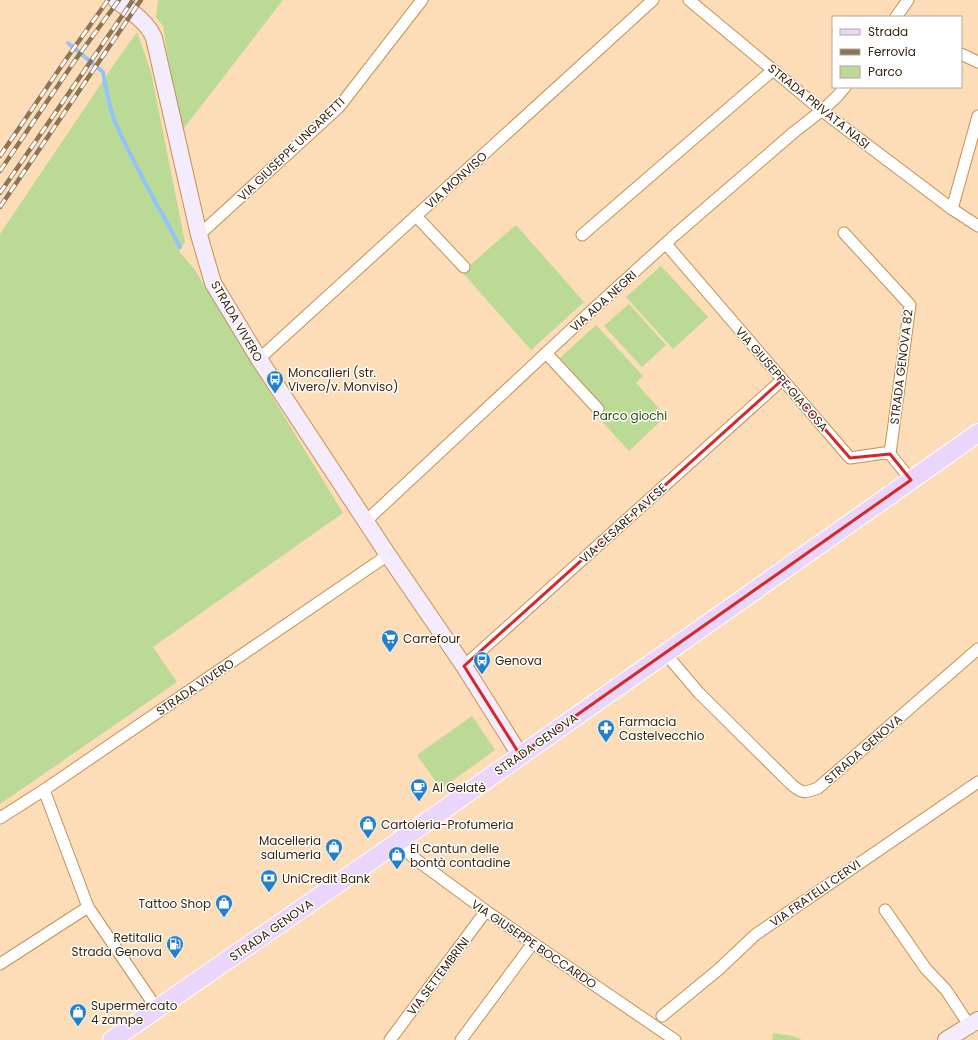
<svg xmlns="http://www.w3.org/2000/svg" width="978" height="1040" viewBox="0 0 978 1040" font-family="Poppins,sans-serif">
<style>
.green{fill:#bada95}
.lines{fill:none;stroke-linecap:round;stroke-linejoin:round}
.stream{stroke:#8fc5fa;stroke-width:4}
.street-casing{stroke:#c59054;stroke-width:13}
.secondary-casing{stroke:#c59054;stroke-width:18}
.primary-casing{stroke:#fff;stroke-width:20}
.street{stroke:#fff;stroke-width:11}
.secondary{stroke:#f4ebfd;stroke-width:16}
.primary{stroke:#e9d6fa;stroke-width:18}
.rail-casing{stroke:#8e7455;stroke-width:4.5}
.rail{stroke:#fff;stroke-width:3;stroke-dasharray:9;stroke-linecap:butt}
.marked{fill:none;stroke:#d62828;stroke-width:3;stroke-linejoin:round}
.labels{text-anchor:middle;dominant-baseline:central;stroke-width:3;stroke-linejoin:round;paint-order:stroke}
.street-label{font-size:12px;fill:#3b260c;stroke:#fff}
.poi-label{font-size:12px;fill:#3b260c;stroke:#fff;text-anchor:start}
.park-label{font-size:12px;fill:#31480b;stroke:#fff}
</style>
<rect width="100%" height="100%" fill="#fddcb8"/>
<g class="green">
<polygon points="158,0 283,0 181,132 171,80 163,26 156,17"/>
<polygon points="137,32 151,72 185,242 179,251 195,270 343,513 153,647 177,682 0,804 0,234 117,60"/>
<polygon points="516,225 584,302 531,350 462,272"/>
<polygon points="661,266 708,317 673,349 626,297"/>
<polygon points="629,304 666,345 642,367 604,326"/>
<polygon points="596,325 643,376 636,383 666,416 629,451 597,416 605,408 560,358"/>
<polygon points="472,716 495,750 441,789 417,755"/>
<polygon points="773,1033 793,1036 802,1040 772,1040"/>
</g>
<g class="lines">
<path class="stream" d="M 68,43 L 103,72 C 106,89 109,106 115,122 C 133,164 159,207 180,247"/>
<g class="street-casing">
<g id="street">
<polyline points="689,0 821,110 952,209 978,226"/>
<polyline points="896,17 908,0"/>
<polyline points="961,54 978,62"/>
<polyline points="952,209 978,116"/>
<polyline points="416,216 464,267"/>
<polyline points="844,233 910,305 890,454"/>
<polyline points="199,235 339,107 422,0"/>
<polyline points="582,235 773,70"/>
<polyline points="666,244 850,458 884,453 890,454 911,480"/>
<polyline points="546,353 598,409"/>
<polyline points="259,359 653,0"/>
<path d="M 366,521 L 589,313 L 676,234 L 793,133 C 811,118 831,106 845,87"/>
<path d="M 665,653 L 699,693 L 791,784 C 802,794 805,793 818,788 L 978,649"/>
<polyline points="464,666 782,380"/>
<polyline points="44,790 88,907 157,1009"/>
<polyline points="0,818 44,790 388,555"/>
<polyline points="398,842 414,858 486,911 675,1040"/>
<polyline points="885,910 926,969 946,990 969,1025"/>
<polyline points="0,964 88,907"/>
<polyline points="662,1016 718,970 755,935 978,782"/>
<polyline points="390,1040 486,911"/>
<polyline points="461,1040 533,943"/>
</g>
</g>
<g class="secondary-casing">
<g id="secondary">
<path d="M 116,0 C 130,11 147,21 154,38 L 199,235 L 213,283 L 259,359 L 388,555 L 464,666 L 520,755"/>
<polyline points="946,1040 978,1020"/>
</g>
</g>
<g class="primary-casing">
<polyline id="primary" points="112,1040 398,842 978,433"/>
</g>
<use href="#street" class="street"/>
<use href="#secondary" class="secondary"/>
<use href="#primary" class="primary"/>
<g class="rail-casing">
<g id="rail">
<polyline points="0,156 69,55 108,0"/>
<polyline points="0,171 76,59 119,0"/>
<polyline points="0,193 133,0"/>
<polyline points="0,207 141,0"/>
</g>
</g>
<use href="#rail" class="rail"/>
</g>
<path class="marked" d="M 782,380 L 850,458 L 890,454 L 911,480 L 520,755 L 464,666 Z"/>
<defs>
<g id="bus-pin" transform="scale(0.9)"><path d="M0 17L-7.5 6A9.5 9.5 0 1 1 7.5 6Z" fill="#2380cd" stroke="#fff"/><path d="M-5-6H5V4H4V6H2V4H-2V6H-4V4H-5ZM-3.5-4V0h7V-4ZM-3.5 1.2v1.5H-2V1.2ZM2 1.2v1.5H3.5V1.2Z" fill="#fff"/></g>
<g id="supermarket-pin" transform="scale(0.9)"><path d="M0 17L-7.5 6A9.5 9.5 0 1 1 7.5 6Z" fill="#2380cd" stroke="#fff"/><path d="M-6-5.5h2.5l.6 2H6L4.5 2H-2.5L-4.4-4H-6ZM-1.5 3.2a1.3 1.3 0 1 0 .1 0ZM3 3.2a1.3 1.3 0 1 0 .1 0Z" fill="#fff"/></g>
<g id="pharmacy-pin" transform="scale(0.9)"><path d="M0 17L-7.5 6A9.5 9.5 0 1 1 7.5 6Z" fill="#2380cd" stroke="#fff"/><path d="M-2-6h4v4h4v4h-4v4h-4v-4h-4v-4h4Z" fill="#fff"/></g>
<g id="cafe-pin" transform="scale(0.9)"><path d="M0 17L-7.5 6A9.5 9.5 0 1 1 7.5 6Z" fill="#2380cd" stroke="#fff"/><path d="M-5.5-4.5H6V0H3Q3 3.5 0 3.5H-2.5Q-5.5 3.5-5.5 0ZM3-3.2v2h1.7v-2ZM-6 4.5H4V6H-6Z" fill="#fff"/></g>
<g id="shop-pin" transform="scale(0.9)"><path d="M0 17L-7.5 6A9.5 9.5 0 1 1 7.5 6Z" fill="#2380cd" stroke="#fff"/><path d="M-5-2.5h2.3a2.7 3.5 0 0 1 5.4 0H5L5.5 6h-11ZM-1.5-2.5h3a1.5 2.3 0 0 0-3 0Z" fill="#fff"/></g>
<g id="bank-pin" transform="scale(0.9)"><path d="M0 17L-7.5 6A9.5 9.5 0 1 1 7.5 6Z" fill="#2380cd" stroke="#fff"/><path d="M-6-4H6V4H-6ZM0-2.3a2.3 2.3 0 1 0 0 4.6a2.3 2.3 0 1 0 0-4.6Z" fill="#fff"/></g>
<g id="fuel-pin" transform="scale(0.9)"><path d="M0 17L-7.5 6A9.5 9.5 0 1 1 7.5 6Z" fill="#2380cd" stroke="#fff"/><path d="M-5.5-6h7V0h2V4h1.3V-2.5L3-4.5l.8-.8L6-3V5H2.5V1h-1V6h-7ZM-4.2-4.7v3.2H.2V-4.7Z" fill="#fff"/></g>
</defs>
<g fill-rule="evenodd">
<use href="#bus-pin" x="275" y="379"/>
<use href="#supermarket-pin" x="390" y="638"/>
<use href="#bus-pin" x="482" y="660"/>
<use href="#pharmacy-pin" x="606" y="728"/>
<use href="#cafe-pin" x="419" y="787"/>
<use href="#shop-pin" x="368" y="824"/>
<use href="#shop-pin" x="334" y="847"/>
<use href="#shop-pin" x="397" y="855"/>
<use href="#bank-pin" x="269" y="878"/>
<use href="#shop-pin" x="224" y="903"/>
<use href="#fuel-pin" x="175" y="944"/>
<use href="#shop-pin" x="78" y="1012"/>
</g>
<g class="labels">
<g class="street-label">
<text transform="translate(819 106) rotate(39)">STRADA PRIVATA NASI</text>
<text transform="translate(291 149) rotate(-44)">VIA GIUSEPPE UNGARETTI</text>
<text transform="translate(456 180) rotate(-42)">VIA MONVISO</text>
<text transform="translate(603 301) rotate(-42)">VIA ADA NEGRI</text>
<text transform="translate(237 321) rotate(60)">STRADA VIVERO</text>
<text transform="translate(901 367) rotate(-83)">STRADA GENOVA 82</text>
<text transform="translate(782 379) rotate(49)">VIA GIUSEPPE GIACOSA</text>
<text transform="translate(623 523) rotate(-42)">VIA CESARE PAVESE</text>
<text transform="translate(195 687) rotate(-34)">STRADA VIVERO</text>
<text transform="translate(536 744) rotate(-35)">STRADA GENOVA</text>
<text transform="translate(863 749) rotate(-41)">STRADA GENOVA</text>
<text transform="translate(815 893) rotate(-35)">VIA FRATELLI CERVI</text>
<text transform="translate(271 930) rotate(-35)">STRADA GENOVA</text>
<text transform="translate(534 944) rotate(34)">VIA GIUSEPPE BOCCARDO</text>
<text transform="translate(438 976) rotate(-53)">VIA SETTEMBRINI</text>
</g>
<g class="poi-label">
<text x="288" y="372">Moncalieri (str.<tspan x="288" dy="14">Vivero/v. Monviso)</tspan></text>
<text x="403" y="638">Carrefour</text>
<text x="495" y="660">Genova</text>
<text x="619" y="721">Farmacia<tspan x="619" dy="14">Castelvecchio</tspan></text>
<text x="432" y="787">Al Gelatè</text>
<text x="381" y="824">Cartoleria-Profumeria</text>
<text x="321" y="840" text-anchor="end">Macelleria<tspan x="321" dy="14">salumeria</tspan></text>
<text x="410" y="848">El Cantun delle<tspan x="410" dy="14">bontà contadine</tspan></text>
<text x="282" y="878">UniCredit Bank</text>
<text x="211" y="903" text-anchor="end">Tattoo Shop</text>
<text x="162" y="937" text-anchor="end">Retitalia<tspan x="162" dy="14">Strada Genova</tspan></text>
<text x="91" y="1005">Supermercato<tspan x="91" dy="14">4 zampe</tspan></text>
</g>
<g class="park-label">
<text x="630" y="415">Parco giochi</text>
</g>
</g>
<rect x="832" y="16" width="130" height="72" fill="#ffffff" stroke="#b1a89e"/>
<rect x="840" y="29" width="20" height="6" fill="#e9d6fa" stroke="#b1a89e"/>
<text x="868" y="36" font-size="12" fill="#3b260c">Strada</text>
<rect x="840" y="49" width="20" height="6" fill="#8e7455" stroke="#b1a89e"/>
<text x="868" y="56" font-size="12" fill="#3b260c">Ferrovia</text>
<rect x="840" y="66" width="20" height="12" fill="#bada95" stroke="#b1a89e"/>
<text x="868" y="76" font-size="12" fill="#3b260c">Parco</text>
</svg>
